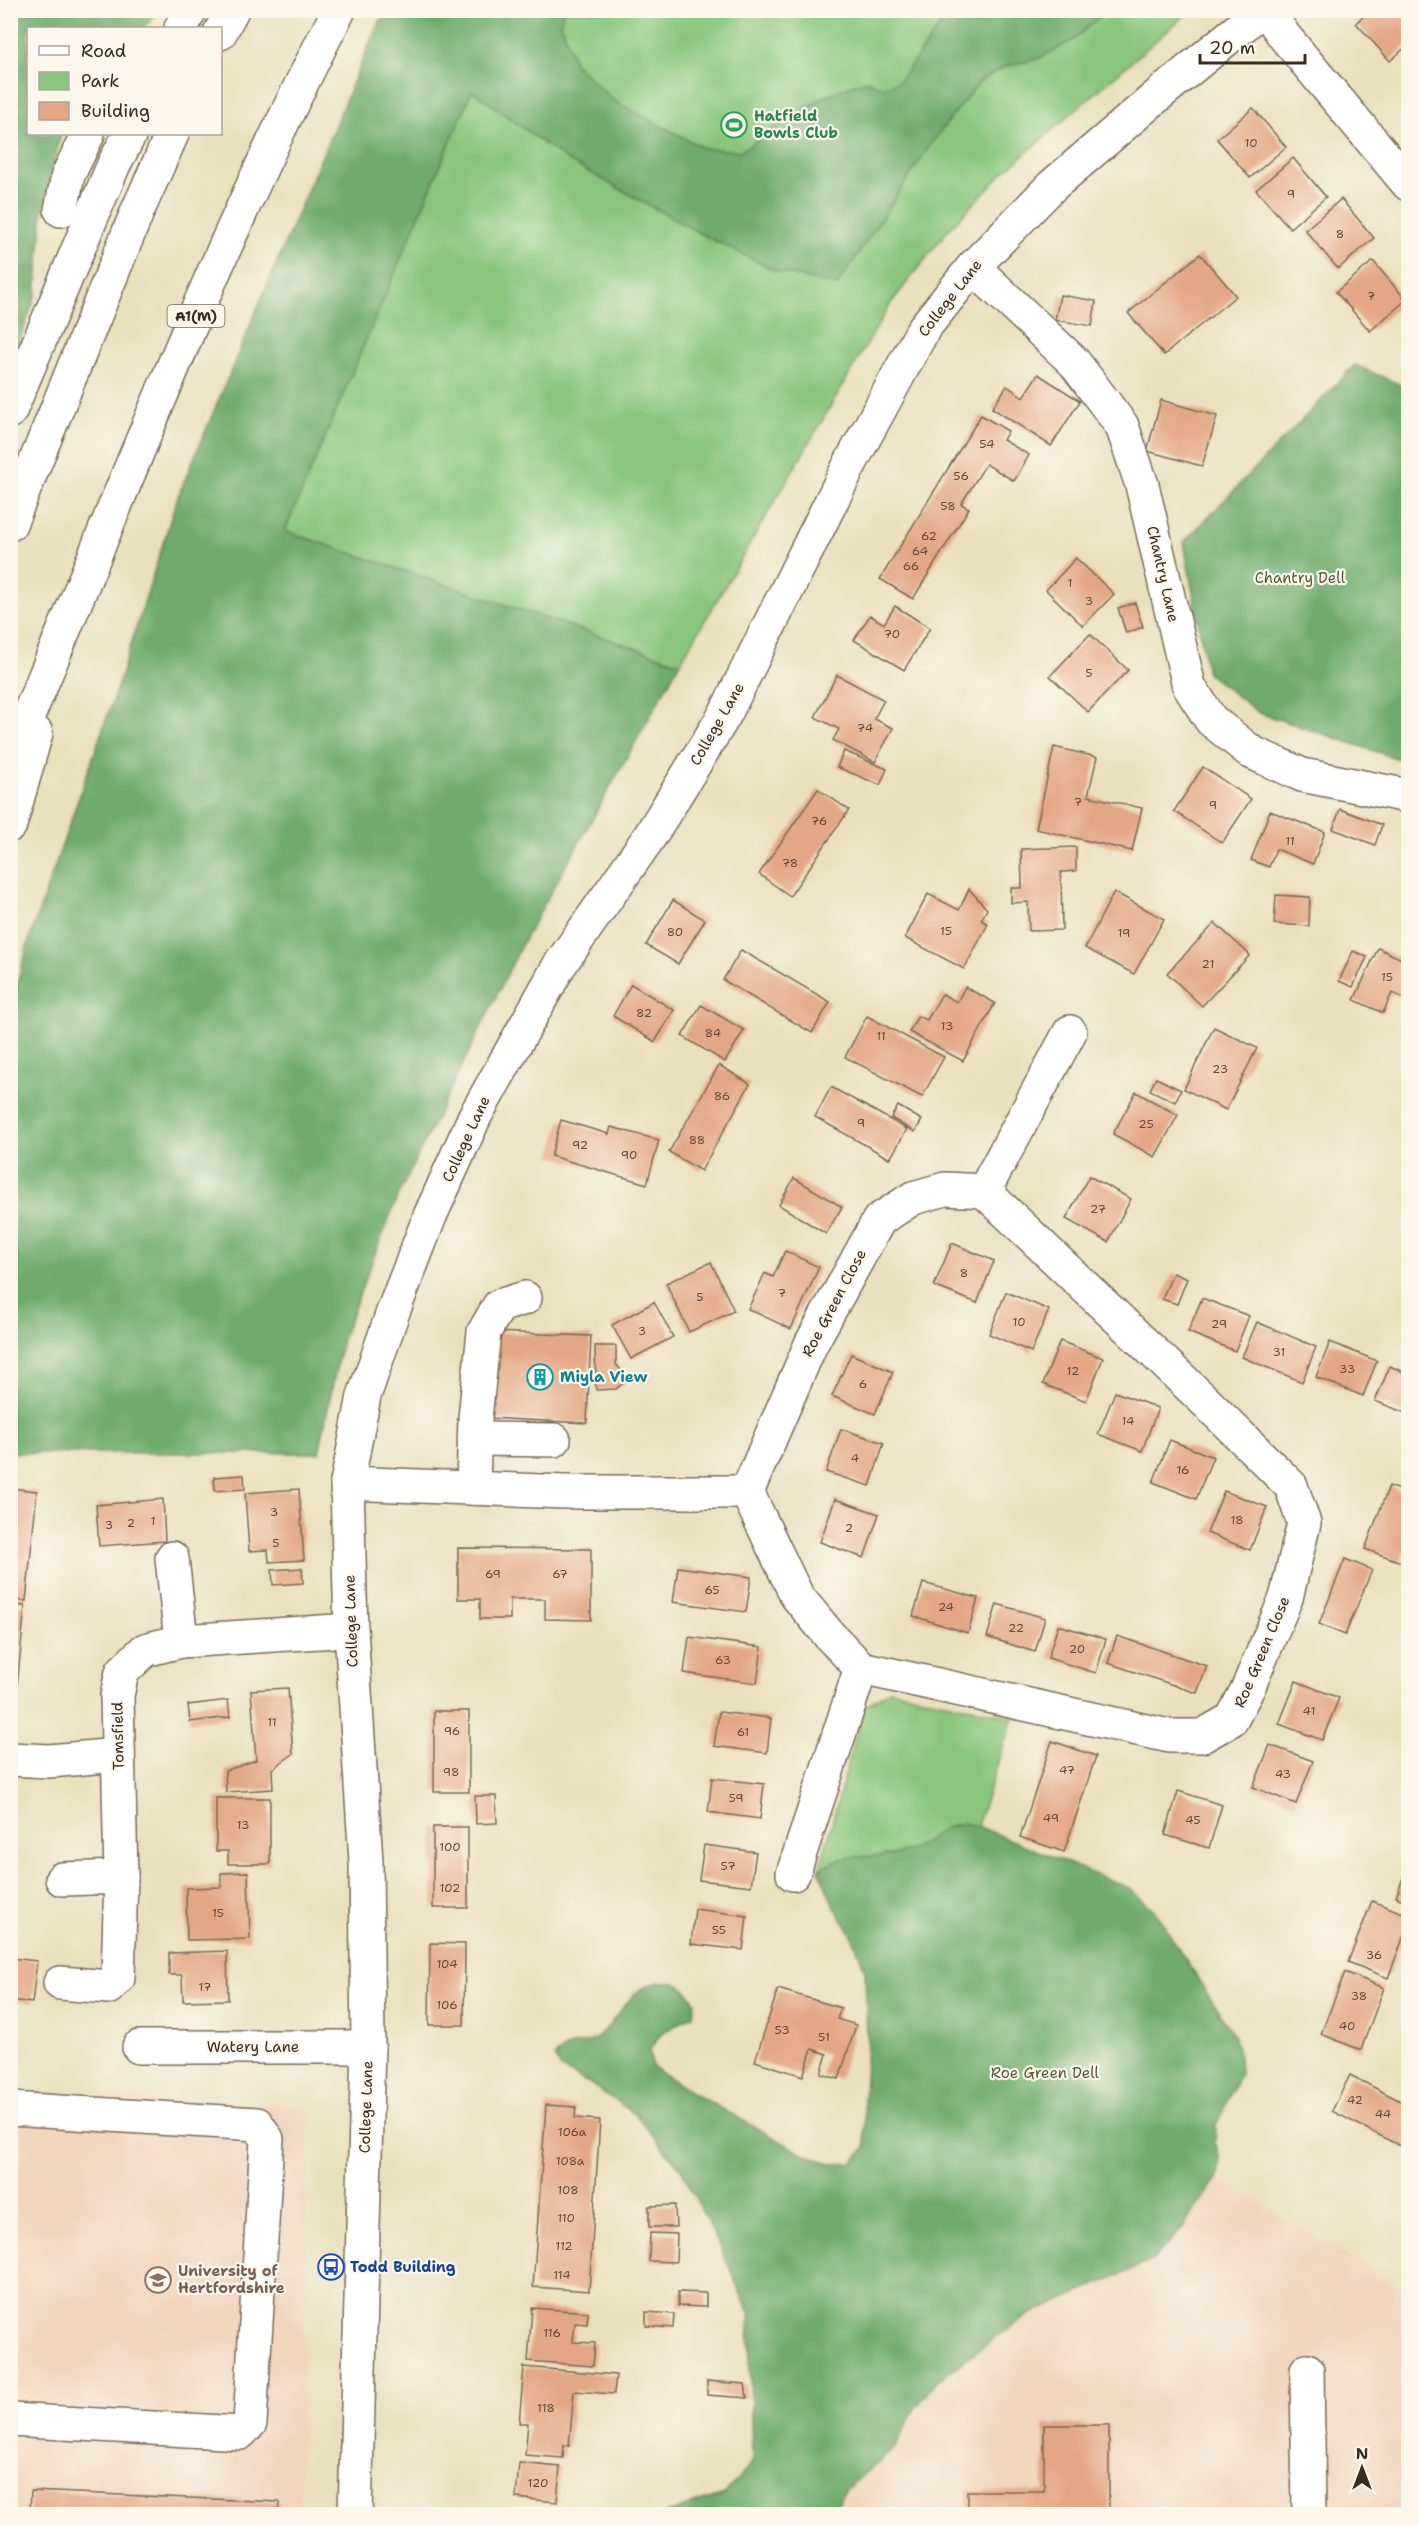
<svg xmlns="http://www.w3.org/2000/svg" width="1419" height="2525" viewBox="0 0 1419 2525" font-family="'Shantell Sans',sans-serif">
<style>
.built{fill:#f1d5bd}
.green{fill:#88c67c;stroke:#62784d;stroke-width:1.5}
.forest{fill:#6eab6c;stroke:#546a45;stroke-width:1.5}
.building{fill:#e4a785}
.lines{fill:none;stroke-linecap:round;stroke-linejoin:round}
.minor-casing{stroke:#786a56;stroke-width:36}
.highway-casing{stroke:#786a56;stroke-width:36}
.minor{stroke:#fff;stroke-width:33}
.highway{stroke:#fff;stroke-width:33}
.labels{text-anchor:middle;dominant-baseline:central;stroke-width:4.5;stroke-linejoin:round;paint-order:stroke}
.number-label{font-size:12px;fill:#654938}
.shield{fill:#fbf7ec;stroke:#75685c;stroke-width:1.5}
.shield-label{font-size:14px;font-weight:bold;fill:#3b2a1e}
.leisure-label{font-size:15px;font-weight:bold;fill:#27864d;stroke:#fbf7ec;text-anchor:start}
.street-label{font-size:15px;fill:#3b2a1e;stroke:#fbf7ec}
.park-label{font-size:15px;fill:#52593a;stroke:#fbf7ec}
.culture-label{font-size:15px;font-weight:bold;fill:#0d838f;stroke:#fbf7ec;text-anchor:start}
.transit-label{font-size:15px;font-weight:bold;fill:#164399;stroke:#fbf7ec;text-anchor:start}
.education-label{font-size:15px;font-weight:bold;fill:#785e54;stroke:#fbf7ec;text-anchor:start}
</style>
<rect width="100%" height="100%" fill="#fbf7ec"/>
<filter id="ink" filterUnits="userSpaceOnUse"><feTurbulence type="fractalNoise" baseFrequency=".0167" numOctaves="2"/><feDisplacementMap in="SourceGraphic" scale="12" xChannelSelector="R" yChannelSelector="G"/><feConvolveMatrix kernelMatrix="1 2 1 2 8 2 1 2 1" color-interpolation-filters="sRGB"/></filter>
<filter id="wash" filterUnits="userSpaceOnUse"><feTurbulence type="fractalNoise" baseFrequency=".008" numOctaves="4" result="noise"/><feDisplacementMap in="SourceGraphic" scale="24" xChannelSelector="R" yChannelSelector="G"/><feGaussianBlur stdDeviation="1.35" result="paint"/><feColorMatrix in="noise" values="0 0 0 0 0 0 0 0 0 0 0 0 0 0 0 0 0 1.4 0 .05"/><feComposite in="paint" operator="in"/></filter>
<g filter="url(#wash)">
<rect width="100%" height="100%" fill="#eae0bd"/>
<g class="built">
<polygon points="10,2090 310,2106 300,2514 11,2514"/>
<polygon points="1218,2177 1408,2292 1408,2514 829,2514 847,2488 895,2448 914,2410 933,2385 971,2355 1032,2313 1152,2261 1183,2227"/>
</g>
<g class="green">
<polygon points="521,11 1006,11 959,106 980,81 1006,66 1038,59 1095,21 1104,11 1190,11 1003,173 949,229 891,303 680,663 284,531 472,91"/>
<path d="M 890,1690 L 1013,1717 L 977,1826 C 937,1818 937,1842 905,1852 C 875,1862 846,1849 819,1870 L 864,1707 Z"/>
</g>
<g class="forest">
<polygon points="387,10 563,11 561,23 575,64 616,102 703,148 741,151 806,107 834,92 867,80 883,88 899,81 951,11 1104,11 1095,21 1072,41 1038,59 1006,66 980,81 933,141 837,286 776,271 703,235 567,160 472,91 285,531 680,663 522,944 397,1198 342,1339 319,1453 11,1453 11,1006 29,940 117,688 178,496 376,28"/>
<polygon points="11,11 160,11 143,28 28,28 28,134 61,134 43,211 36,295 11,364"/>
<polygon points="1355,365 1408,388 1408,762 1259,713 1207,673 1184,542"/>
<path d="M 963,1823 L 977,1826 L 1129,1888 L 1154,1910 L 1233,2034 L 1239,2056 L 1240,2074 L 1216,2125 L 1215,2142 L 1220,2159 L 1218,2177 L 1183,2227 L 1152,2261 L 1032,2313 L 971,2355 L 933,2385 L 914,2410 L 895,2448 L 847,2488 L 829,2514 L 663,2514 L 724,2494 L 752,2463 L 749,2313 L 723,2253 L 681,2169 L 635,2114 L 587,2082 L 561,2069 L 555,2057 C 568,2040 585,2048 599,2036 C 623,2015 631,1980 668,1982 C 682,1982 689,1992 695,2003 L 693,2015 L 662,2033 L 650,2049 L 652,2066 L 688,2090 L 796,2150 L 831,2164 L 853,2163 L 865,2147 L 864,2097 L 867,2039 L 865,1971 L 852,1935 L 834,1906 L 819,1870 C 846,1849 874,1861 905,1852 C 927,1845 937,1827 963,1823 Z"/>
</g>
<g id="blocks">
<g class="building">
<polygon points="1370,10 1408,10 1408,45 1390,61 1356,23"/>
<polygon points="1253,108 1286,147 1250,178 1217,139"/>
<polygon points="1293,158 1326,197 1290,228 1256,190"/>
<polygon points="1341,199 1374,238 1338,269 1305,230"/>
<polygon points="1200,254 1236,296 1164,355 1128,313"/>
<polygon points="1373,261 1406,300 1370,331 1336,292"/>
<polygon points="1060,295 1096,301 1092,326 1055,320"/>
<polygon points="1038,374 1080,401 1051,446 992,408 1007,386 1023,397"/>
<polygon points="1161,400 1217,416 1202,466 1147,451"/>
<polygon points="981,415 1008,431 1003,440 1029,455 1014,481 986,464 961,504 969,508 913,599 880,579"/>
<polygon points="1076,558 1114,594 1083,626 1046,590"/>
<polygon points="1135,603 1143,627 1126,633 1118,608"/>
<polygon points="895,606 930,628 904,670 854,640 870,615 884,624"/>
<polygon points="1090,634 1128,670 1088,712 1050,676"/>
<polygon points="837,675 884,700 874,719 893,728 875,762 833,740 839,729 815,717"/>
<polygon points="1054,747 1097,757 1088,796 1142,808 1132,851 1036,829"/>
<polygon points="844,751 887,769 880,785 837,767"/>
<polygon points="1203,767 1251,799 1222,843 1174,811"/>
<polygon points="818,789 849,810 790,896 759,874"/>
<polygon points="1340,809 1382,825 1375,845 1333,829"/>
<polygon points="1270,811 1325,832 1313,864 1276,849 1269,867 1251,860"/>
<polygon points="1076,847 1076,871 1061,872 1062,930 1029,931 1028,902 1011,903 1011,888 1022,888 1021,849"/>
<polygon points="969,889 987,909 981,920 988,924 964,969 905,938 928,894 959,910"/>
<polygon points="1114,892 1164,919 1134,974 1085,948"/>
<polygon points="1276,895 1310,897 1309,926 1274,924"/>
<polygon points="673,900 705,920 678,964 646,945"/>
<polygon points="1215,923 1250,955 1202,1006 1167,973"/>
<polygon points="1378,948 1408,962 1408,1000 1392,993 1383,1013 1354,1000"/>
<polygon points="741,950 830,1002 812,1033 723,980"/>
<polygon points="1353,951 1367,957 1353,987 1339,981"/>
<polygon points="631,984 674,1010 655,1042 613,1016"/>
<polygon points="965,987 995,1003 963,1061 909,1032 918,1016 927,1020 942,994 957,1002"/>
<polygon points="701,1005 744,1030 725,1062 682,1036"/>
<polygon points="867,1016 944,1057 922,1097 845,1057"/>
<polygon points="1214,1027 1257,1048 1226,1110 1184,1089"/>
<polygon points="719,1065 750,1084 701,1171 669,1152"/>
<polygon points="1156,1078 1181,1090 1175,1102 1150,1090"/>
<polygon points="831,1087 907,1129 890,1159 815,1117"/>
<polygon points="1136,1092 1178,1115 1155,1157 1113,1134"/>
<polygon points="898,1106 922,1120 915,1132 891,1118"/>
<polygon points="561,1120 609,1134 611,1127 659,1140 647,1184 551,1156"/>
<polygon points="1089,1176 1131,1199 1108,1242 1066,1219"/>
<polygon points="794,1178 842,1207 826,1234 779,1205"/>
<polygon points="952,1243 994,1261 977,1303 934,1286"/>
<polygon points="785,1251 819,1267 791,1329 748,1309 765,1273 773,1277"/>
<polygon points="711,1262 734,1311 689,1332 666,1283"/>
<polygon points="1173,1273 1187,1279 1177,1304 1162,1299"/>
<polygon points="1006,1292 1049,1310 1031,1352 989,1334"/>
<polygon points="1202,1298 1249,1316 1235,1351 1188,1332"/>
<polygon points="654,1302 673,1337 631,1359 612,1325"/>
<polygon points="1257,1322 1316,1347 1302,1382 1242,1357"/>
<polygon points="492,1332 591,1336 587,1423 488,1418"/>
<polygon points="1060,1341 1103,1358 1086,1401 1043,1384"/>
<polygon points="1330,1342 1377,1361 1363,1396 1316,1377"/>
<polygon points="595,1346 616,1346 616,1364 628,1379 616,1389 596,1390"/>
<polygon points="851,1354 893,1372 875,1414 832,1396"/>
<polygon points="1390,1366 1408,1374 1408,1414 1375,1401"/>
<polygon points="1115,1392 1158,1408 1142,1451 1098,1434"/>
<polygon points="841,1429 884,1443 870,1486 826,1472"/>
<polygon points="1170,1440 1213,1457 1196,1499 1153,1482"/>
<polygon points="244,1475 245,1489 215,1491 214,1477"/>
<polygon points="1389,1486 1408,1494 1408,1542 1401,1562 1365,1549"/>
<polygon points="10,1488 37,1491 26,1601 10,1600"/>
<polygon points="299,1489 304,1560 269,1562 268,1550 249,1551 245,1493"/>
<polygon points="1224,1491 1267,1507 1250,1550 1207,1533"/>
<polygon points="163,1499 165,1541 99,1546 96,1505"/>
<polygon points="835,1499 879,1514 864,1558 820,1542"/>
<polygon points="458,1548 591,1549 591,1620 545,1619 545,1599 510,1599 510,1619 480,1619 480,1599 458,1599"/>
<polygon points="1345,1559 1372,1570 1345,1635 1319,1624"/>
<polygon points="678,1567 751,1577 746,1612 673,1602"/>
<polygon points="302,1568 303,1583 273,1585 272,1570"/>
<polygon points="923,1583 978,1598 968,1633 913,1616"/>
<polygon points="997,1604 1045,1618 1035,1652 987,1637"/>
<polygon points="10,1605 25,1606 14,1717 10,1717"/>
<polygon points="1058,1625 1106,1639 1096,1673 1048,1658"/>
<polygon points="1117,1636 1207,1666 1197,1693 1108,1663"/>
<polygon points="689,1637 762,1647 757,1683 684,1673"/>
<polygon points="1296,1681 1339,1698 1322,1740 1279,1724"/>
<polygon points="288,1688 293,1754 272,1769 273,1789 226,1792 225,1771 256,1760 251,1690"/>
<polygon points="228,1700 230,1717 190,1722 188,1705"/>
<rect x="434" y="1711" width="35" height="81"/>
<polygon points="719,1712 771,1718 767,1753 714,1746"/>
<polygon points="1052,1741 1096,1756 1064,1852 1020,1837"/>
<polygon points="1270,1745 1313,1761 1296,1804 1253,1787"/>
<polygon points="712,1778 764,1784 760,1819 708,1812"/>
<polygon points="1178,1791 1222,1805 1209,1848 1165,1835"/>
<polygon points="475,1796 496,1796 497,1823 476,1824"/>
<polygon points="216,1798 270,1798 270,1864 228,1864 228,1851 216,1851"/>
<rect x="433" y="1827" width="35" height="81"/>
<polygon points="704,1845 756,1852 751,1886 699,1880"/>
<polygon points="1408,1864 1408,1902 1396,1897"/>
<polygon points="248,1872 250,1939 187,1940 186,1888 221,1887 221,1873"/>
<polygon points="1372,1901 1408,1915 1408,1925 1388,1978 1348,1962"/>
<polygon points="695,1909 747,1916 743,1950 691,1944"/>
<polygon points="430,1943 465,1944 464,2025 429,2025"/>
<polygon points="227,1951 228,2000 183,2001 182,1975 169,1975 169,1953"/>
<polygon points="10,1958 37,1961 32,2003 10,2000"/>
<polygon points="1345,1972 1384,1988 1361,2050 1321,2034"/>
<polygon points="778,1989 841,2008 837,2019 856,2025 839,2079 821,2074 827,2054 812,2049 803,2076 755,2061"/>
<polygon points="1350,2075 1408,2105 1408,2150 1332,2111"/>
<polygon points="546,2105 576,2107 575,2118 600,2120 589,2291 533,2287"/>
<polygon points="675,2205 676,2227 649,2227 649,2206"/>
<polygon points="650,2233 677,2234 676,2262 649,2261"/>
<polygon points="678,2292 706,2293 706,2307 678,2306"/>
<polygon points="532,2308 588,2312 587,2324 575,2323 573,2342 595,2343 593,2366 528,2361"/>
<polygon points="646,2312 674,2314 673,2328 646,2326"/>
<polygon points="524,2367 616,2375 614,2394 574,2391 569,2446 564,2445 563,2458 525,2455 528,2423 519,2423"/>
<polygon points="707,2381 745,2384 747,2398 707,2395"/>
<polygon points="1044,2425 1109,2425 1109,2514 967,2514 967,2491 1044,2491"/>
<polygon points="519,2463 560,2467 557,2502 516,2498"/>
<polygon points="31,2491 279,2502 278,2514 30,2514"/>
</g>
</g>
</g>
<g filter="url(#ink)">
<use href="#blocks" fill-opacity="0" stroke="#786a56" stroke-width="1.5"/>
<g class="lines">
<g class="minor-casing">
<g id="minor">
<polyline points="1266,10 1285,37 1408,184"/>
<polyline points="61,210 68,175 88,134"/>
<polyline points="973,267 1074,362 1122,426 1142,485 1189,686 1211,720 1251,752 1302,775 1408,796"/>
<polyline points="984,1191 1206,1402 1291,1486 1304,1523 1286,1598 1248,1688 1232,1719 1202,1736 1169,1736 861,1668 830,1636 797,1596 747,1492 811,1344 879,1220 913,1198 945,1189 984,1191 1070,1032"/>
<polyline points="475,1439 554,1440"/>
<polyline points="347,1483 564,1492 747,1492"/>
<polyline points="473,1488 475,1418 484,1332 499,1306 525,1298"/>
<polyline points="172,1558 181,1641"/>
<polyline points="10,1759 49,1761 118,1755"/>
<polyline points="793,1874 861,1668"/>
<polyline points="62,1879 121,1877"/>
<polyline points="60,1983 109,1987 118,1978 121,1877 117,1696 122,1672 145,1650 181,1641 351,1630"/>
<polyline points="139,2047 368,2047"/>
<polyline points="10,2109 257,2124 267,2139 250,2423 240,2433 10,2420"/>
<polyline points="1307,2370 1309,2514"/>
<polyline points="355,2514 368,2047 366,1861 351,1630 347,1483 364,1396 394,1309 430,1216 475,1116 559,966 650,836 724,716 851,462 924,328 973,267 1052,186 1156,97 1262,10"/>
</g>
</g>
<g class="highway-casing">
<g id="highway">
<polyline points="181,28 190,10"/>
<polyline points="220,33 232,10"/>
<polyline points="10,411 114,164 130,134"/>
<polyline points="10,524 138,210 172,134"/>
<path d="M 10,759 C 117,508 212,252 339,10"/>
<polyline points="10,825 36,733"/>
</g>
</g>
<use href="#minor" class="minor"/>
<use href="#highway" class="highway"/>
</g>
</g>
<defs>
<g id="stadium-ring" transform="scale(1.35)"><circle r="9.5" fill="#fbf7ec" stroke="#2e9e5b" stroke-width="1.5"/><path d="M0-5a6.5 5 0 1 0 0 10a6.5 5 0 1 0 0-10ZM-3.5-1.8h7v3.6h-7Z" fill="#2e9e5b"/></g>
<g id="building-ring" transform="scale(1.35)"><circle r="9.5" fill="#fbf7ec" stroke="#0f9aa8" stroke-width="1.5"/><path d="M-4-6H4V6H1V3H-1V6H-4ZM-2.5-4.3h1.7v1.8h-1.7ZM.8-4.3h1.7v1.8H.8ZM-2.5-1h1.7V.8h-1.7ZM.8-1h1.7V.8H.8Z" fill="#0f9aa8"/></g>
<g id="bus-ring" transform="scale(1.35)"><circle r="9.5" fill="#fbf7ec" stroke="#1a4fb4" stroke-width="1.5"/><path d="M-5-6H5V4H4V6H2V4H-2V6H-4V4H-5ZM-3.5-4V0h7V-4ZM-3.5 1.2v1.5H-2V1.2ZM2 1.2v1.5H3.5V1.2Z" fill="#1a4fb4"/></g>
<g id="university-ring" transform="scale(1.35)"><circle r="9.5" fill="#fbf7ec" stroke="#8d6e63" stroke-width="1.5"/><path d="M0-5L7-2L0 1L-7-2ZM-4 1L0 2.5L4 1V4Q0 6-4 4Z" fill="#8d6e63"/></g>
</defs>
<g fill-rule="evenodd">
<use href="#stadium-ring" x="734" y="125"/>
<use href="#building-ring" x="540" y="1377"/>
<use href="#bus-ring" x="331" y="2267"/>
<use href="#university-ring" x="158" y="2280"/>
</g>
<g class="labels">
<g class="number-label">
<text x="1251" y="143">10</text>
<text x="1291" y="194">9</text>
<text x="1340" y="234">8</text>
<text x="1371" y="296">7</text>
<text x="987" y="444">54</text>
<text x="961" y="476">56</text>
<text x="948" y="506">58</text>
<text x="929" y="536">62</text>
<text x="920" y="551">64</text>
<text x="911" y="566">66</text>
<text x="1070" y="583">1</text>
<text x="1089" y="601">3</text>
<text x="892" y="634">70</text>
<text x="1089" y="673">5</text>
<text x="865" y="728">74</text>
<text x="1078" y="802">7</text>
<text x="1213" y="805">9</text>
<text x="819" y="821">76</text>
<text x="1290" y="841">11</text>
<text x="790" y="863">78</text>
<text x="946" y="931">15</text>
<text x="675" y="932">80</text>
<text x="1124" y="933">19</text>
<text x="1208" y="964">21</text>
<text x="1387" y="977">15</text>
<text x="644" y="1013">82</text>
<text x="947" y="1026">13</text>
<text x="713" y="1033">84</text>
<text x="881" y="1036">11</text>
<text x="1220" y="1069">23</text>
<text x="722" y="1096">86</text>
<text x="861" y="1123">9</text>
<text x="1146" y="1124">25</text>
<text x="697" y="1140">88</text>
<text x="580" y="1145">92</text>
<text x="629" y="1155">90</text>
<text x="1098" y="1209">27</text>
<text x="964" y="1273">8</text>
<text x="782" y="1293">7</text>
<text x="700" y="1297">5</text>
<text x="1019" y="1322">10</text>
<text x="1219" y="1324">29</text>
<text x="642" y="1331">3</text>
<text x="1279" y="1352">31</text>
<text x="1347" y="1369">33</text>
<text x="1073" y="1371">12</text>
<text x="863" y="1384">6</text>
<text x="1128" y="1421">14</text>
<text x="855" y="1458">4</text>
<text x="1183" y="1470">16</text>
<text x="274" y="1512">3</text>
<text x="1237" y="1520">18</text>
<text x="153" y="1521">1</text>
<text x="131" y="1523">2</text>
<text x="109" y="1525">3</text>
<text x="849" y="1528">2</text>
<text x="276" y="1543">5</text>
<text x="493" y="1574">69</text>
<text x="560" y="1574">67</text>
<text x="712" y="1590">65</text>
<text x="946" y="1607">24</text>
<text x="1016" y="1628">22</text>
<text x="1077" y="1649">20</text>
<text x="723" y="1660">63</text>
<text x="1309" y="1711">41</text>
<text x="272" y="1722">11</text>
<text x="452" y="1731">96</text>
<text x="743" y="1732">61</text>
<text x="1067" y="1770">47</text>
<text x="451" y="1772">98</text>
<text x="1283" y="1774">43</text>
<text x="736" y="1798">59</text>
<text x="1051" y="1818">49</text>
<text x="1193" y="1820">45</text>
<text x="243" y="1825">13</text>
<text x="450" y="1847">100</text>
<text x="728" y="1866">57</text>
<text x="450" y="1888">102</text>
<text x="218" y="1913">15</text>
<text x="719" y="1930">55</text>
<text x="1374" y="1955">36</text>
<text x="447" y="1964">104</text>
<text x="205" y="1987">17</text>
<text x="1359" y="1996">38</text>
<text x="447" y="2005">106</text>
<text x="1347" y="2026">40</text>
<text x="782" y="2030">53</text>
<text x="824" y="2037">51</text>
<text x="1355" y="2100">42</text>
<text x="1383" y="2114">44</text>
<text x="572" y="2132">106a</text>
<text x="570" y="2161">108a</text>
<text x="568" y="2190">108</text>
<text x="566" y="2218">110</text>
<text x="564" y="2246">112</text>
<text x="562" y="2275">114</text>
<text x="552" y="2333">116</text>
<text x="546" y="2408">118</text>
<text x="538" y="2483">120</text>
</g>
<rect class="shield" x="167.5" y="305" width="57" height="22" rx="4.5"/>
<g class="shield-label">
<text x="196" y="316">A1(M)</text>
</g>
<g class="leisure-label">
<text x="754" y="116">Hatfield<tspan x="754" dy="17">Bowls Club</tspan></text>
</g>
<g class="street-label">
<text transform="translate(950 298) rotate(-52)">College Lane</text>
<text transform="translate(1163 574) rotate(77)">Chantry Lane</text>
<text transform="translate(717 724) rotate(-60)">College Lane</text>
<text transform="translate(466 1139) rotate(-65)">College Lane</text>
<text transform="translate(834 1303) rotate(-62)">Roe Green Close</text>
<text transform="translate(351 1621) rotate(-92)">College Lane</text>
<text transform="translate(1262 1652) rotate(-67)">Roe Green Close</text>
<text transform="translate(118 1736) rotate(-91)">Tomsfield</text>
<text x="253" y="2047">Watery Lane</text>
<text transform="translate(366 2107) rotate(-88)">College Lane</text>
</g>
<g class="park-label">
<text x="1300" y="578">Chantry Dell</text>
<text x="1045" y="2073">Roe Green Dell</text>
</g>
<g class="culture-label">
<text x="560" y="1377">Miyla View</text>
</g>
<g class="transit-label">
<text x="350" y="2267">Todd Building</text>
</g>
<g class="education-label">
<text x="178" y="2271">University of<tspan x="178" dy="17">Hertfordshire</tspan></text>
</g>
</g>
<rect width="1419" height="2525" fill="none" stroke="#fbf7ec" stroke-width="36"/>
<rect x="27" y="27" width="195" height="108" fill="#fbf7ec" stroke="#aea59a" stroke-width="1.5"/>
<rect x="39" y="46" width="30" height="9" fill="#ffffff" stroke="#aea59a" stroke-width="1.5"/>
<text x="81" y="57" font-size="18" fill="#3b2a1e">Road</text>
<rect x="39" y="72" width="30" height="18" fill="#88c67c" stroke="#aea59a" stroke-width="1.5"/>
<text x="81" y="87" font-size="18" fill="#3b2a1e">Park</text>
<rect x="39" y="102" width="30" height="18" fill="#e4a785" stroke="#aea59a" stroke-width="1.5"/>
<text x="81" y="117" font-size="18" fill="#3b2a1e">Building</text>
<g transform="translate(1362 2468)" stroke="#fbf7ec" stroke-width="4.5" paint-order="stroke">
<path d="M0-4.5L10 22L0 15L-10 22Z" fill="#3b2a1e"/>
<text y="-9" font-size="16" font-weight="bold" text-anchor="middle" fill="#3b2a1e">N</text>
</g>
<path d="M1200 54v9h105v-9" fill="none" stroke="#3b2a1e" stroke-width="3"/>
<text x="1209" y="54" font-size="18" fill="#3b2a1e" stroke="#fbf7ec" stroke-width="4.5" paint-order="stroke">20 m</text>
</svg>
